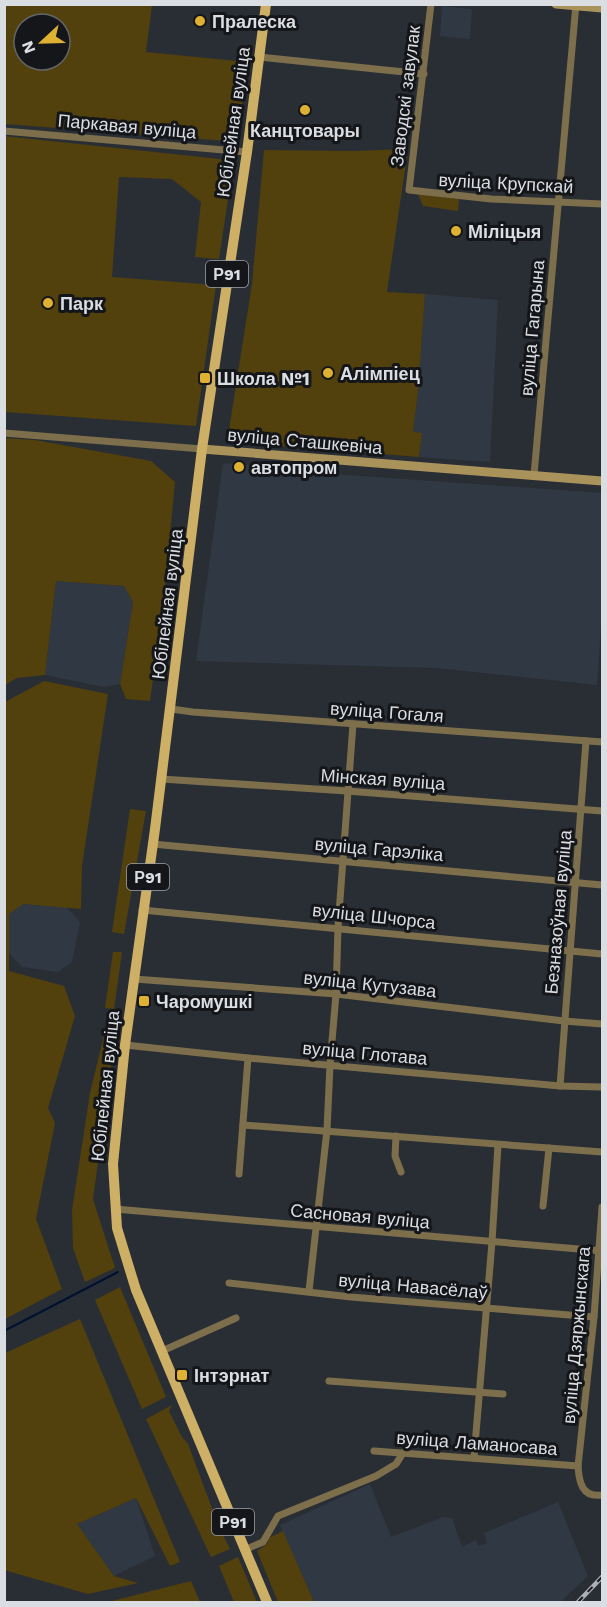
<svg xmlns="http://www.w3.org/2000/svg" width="607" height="1607" viewBox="0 0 607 1607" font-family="'Work Sans',sans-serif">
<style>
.built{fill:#303844}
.green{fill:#52400d;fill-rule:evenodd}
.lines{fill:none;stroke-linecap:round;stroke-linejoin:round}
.stream{stroke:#001131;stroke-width:2}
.street{stroke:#7d6f4c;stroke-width:7}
.secondary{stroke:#aa935b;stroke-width:9}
.primary{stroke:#cdaf65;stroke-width:10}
.rail-casing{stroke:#adb1b6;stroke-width:4.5}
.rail{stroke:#141619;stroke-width:2;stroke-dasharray:7;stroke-linecap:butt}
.poi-dot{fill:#deb133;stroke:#141619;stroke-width:2}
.labels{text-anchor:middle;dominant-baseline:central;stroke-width:6;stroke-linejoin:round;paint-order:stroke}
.shield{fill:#141619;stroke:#9fa1a6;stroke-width:1.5}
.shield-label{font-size:16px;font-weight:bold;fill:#dadde2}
.poi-label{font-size:18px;font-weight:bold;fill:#dadde2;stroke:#141619;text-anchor:start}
.street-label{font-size:18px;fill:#dadde2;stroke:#141619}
</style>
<rect width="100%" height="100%" fill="#292e34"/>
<g class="built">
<polygon points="442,6 472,9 470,39 440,36"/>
<polygon points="425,294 498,300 490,462 419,457 422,434 413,432 418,392"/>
<polygon points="223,463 299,468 305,472 602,493 602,610 597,685 436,668 196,661"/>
<polygon points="56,581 124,586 133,602 120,684 104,687 45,675"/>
<polygon points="22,904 66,907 80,922 72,962 58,972 22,967 9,953 9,914"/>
<polygon points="370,1484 391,1537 443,1517 452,1518 462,1547 476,1540 478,1546 487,1543 484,1533 558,1502 588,1576 560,1602 314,1602 280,1525"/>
<polygon points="136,1498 155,1556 114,1576 77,1524"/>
</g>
<g class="green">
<path d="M 4,5 L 152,5 L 146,52 L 247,62 L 238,139 L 227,141 L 5,124 ZM 24,24 L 60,24 L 60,60 L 24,60 Z"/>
<polygon points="4,136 220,159 233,166 219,259 195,257 201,202 172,179 119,177 112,277 216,285 196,426 5,412"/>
<polygon points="408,149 387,292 425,294 418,392 413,432 422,433 419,457 227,442 252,284 264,150 354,151"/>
<polygon points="418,194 459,199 458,211 423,206"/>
<polygon points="5,438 35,440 151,461 175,482 164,597 150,701 126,699 120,684 133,602 124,586 56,581 45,675 17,678 5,685"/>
<polygon points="44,681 108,694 82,866 81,909 23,904 9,914 9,971 64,986 75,1016 48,1108 55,1123 36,1219 62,1289 5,1319 5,702"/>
<polygon points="130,809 146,811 124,934 112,932"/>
<polygon points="113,952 122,952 114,1009 105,1008"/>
<polygon points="105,1031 116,1031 93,1199 115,1268 85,1282 73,1248 72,1210 90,1093"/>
<polygon points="120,1287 166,1397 142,1409 95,1300"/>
<polygon points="80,1319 180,1562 170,1566 136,1498 77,1524 114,1576 138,1583 88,1594 4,1570 5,1353"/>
<polygon points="172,1405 169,1411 182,1437 188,1444 219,1527 230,1549 211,1557 146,1419"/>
<polygon points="283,1531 314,1602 278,1602 257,1551 267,1544 269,1538"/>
<polygon points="238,1557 257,1602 234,1602 219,1566"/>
<polygon points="191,1581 200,1602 89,1602 108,1602"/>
</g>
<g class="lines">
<polyline class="stream" points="4,1331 118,1272"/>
<g class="street">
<polyline points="431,4 409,190 491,199 602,204"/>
<polyline points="259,57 424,74"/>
<polyline points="4,131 247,152"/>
<polyline points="4,433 202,449"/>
<polyline points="534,475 576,4"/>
<polyline points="171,709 193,712 602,742"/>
<polyline points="161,779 347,791 602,811"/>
<polyline points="152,844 602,885"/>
<polyline points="142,910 602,954"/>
<polyline points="134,979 336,994 564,1021 602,1024"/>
<polyline points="125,1045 248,1058 560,1086 602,1087"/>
<polyline points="560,1086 586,741"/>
<polyline points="243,1125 602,1152"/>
<polyline points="396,1136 395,1156 401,1172"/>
<polyline points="239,1174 248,1058"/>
<polyline points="543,1206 549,1148"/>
<path d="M 602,1207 L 594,1317 L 578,1466 C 579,1482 582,1498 602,1495"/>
<polyline points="115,1209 602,1251"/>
<polyline points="229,1283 351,1297 594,1317"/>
<polyline points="309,1291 327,1130 330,1065 336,994 338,927 353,724"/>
<polyline points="162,1351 236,1318"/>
<polyline points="329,1381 503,1394"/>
<polyline points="374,1451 578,1466"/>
<polyline points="474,1457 492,1242 498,1145"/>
<polyline points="244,1550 263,1542 278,1516 376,1476 396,1464 403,1453"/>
</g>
<g class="secondary">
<polyline points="556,4 602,8"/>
<polyline points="202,449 602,481"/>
</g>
<polyline class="primary" points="266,4 247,152 202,449 155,829 125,1045 113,1164 117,1228 136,1290 267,1602"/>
<g class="rail-casing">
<polyline id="rail" points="578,1602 602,1577"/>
</g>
<use href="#rail" class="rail"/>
</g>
<g class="poi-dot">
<circle cx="200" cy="21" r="6"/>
<circle cx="305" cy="110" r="6"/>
<circle cx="456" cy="231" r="6"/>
<circle cx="48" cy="303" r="6"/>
<circle cx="328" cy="373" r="6"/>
<rect x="199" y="372" width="12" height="12" rx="3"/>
<circle cx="239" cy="467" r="6"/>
<rect x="138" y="995" width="12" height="12" rx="3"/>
<rect x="176" y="1369" width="12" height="12" rx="3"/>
</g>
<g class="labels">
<g class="shield">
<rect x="206" y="261" width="42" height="26" rx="4.5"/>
<rect x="127" y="864" width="42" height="26" rx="4.5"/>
<rect x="212" y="1509" width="42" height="26" rx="4.5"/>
</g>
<g class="shield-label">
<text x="227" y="274">Р91</text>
<text x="148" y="877">Р91</text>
<text x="233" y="1522">Р91</text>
</g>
<g class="poi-label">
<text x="212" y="21">Пралеска</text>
<text x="305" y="130" text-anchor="middle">Канцтовары</text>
<text x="468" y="231">Міліцыя</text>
<text x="60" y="303">Парк</text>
<text x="340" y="373">Алімпіец</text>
<text x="217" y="378">Школа №1</text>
<text x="251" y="467">автопром</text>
<text x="156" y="1001">Чаромушкі</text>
<text x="194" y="1375">Інтэрнат</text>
</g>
<g class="street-label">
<text transform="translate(405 96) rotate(-83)">Заводскі завулак</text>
<text transform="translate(233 122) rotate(-82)">Юбілейная вуліца</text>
<text transform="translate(127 126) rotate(5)">Паркавая вуліца</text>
<text transform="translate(506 183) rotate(3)">вуліца Крупскай</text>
<text transform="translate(532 328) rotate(-85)">вуліца Гагарына</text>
<text transform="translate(305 441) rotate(5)">вуліца Сташкевіча</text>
<text transform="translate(167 604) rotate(-83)">Юбілейная вуліца</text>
<text transform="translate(387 712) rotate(4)">вуліца Гогаля</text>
<text transform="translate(383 779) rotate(4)">Мінская вуліца</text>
<text transform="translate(379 849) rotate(5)">вуліца Гарэліка</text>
<text transform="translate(558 912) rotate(-85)">Безназоўная вуліца</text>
<text transform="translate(374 916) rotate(6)">вуліца Шчорса</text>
<text transform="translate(370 984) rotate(6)">вуліца Кутузава</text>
<text transform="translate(365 1053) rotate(5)">вуліца Глотава</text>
<text transform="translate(105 1086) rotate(-84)">Юбілейная вуліца</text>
<text transform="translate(360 1216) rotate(5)">Сасновая вуліца</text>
<text transform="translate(413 1286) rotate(5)">вуліца Навасёлаў</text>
<text transform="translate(576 1335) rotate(-85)">вуліца Дзяржынскага</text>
<text transform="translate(477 1443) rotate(4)">вуліца Ламаносава</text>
</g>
</g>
<rect width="607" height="1607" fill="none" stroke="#dadde2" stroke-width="12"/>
<g transform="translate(42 42) rotate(248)"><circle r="28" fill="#141619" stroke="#636669" stroke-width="1.5"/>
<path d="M0-4.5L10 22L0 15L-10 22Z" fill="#deb133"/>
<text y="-9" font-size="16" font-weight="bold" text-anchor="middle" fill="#dadde2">N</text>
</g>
</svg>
